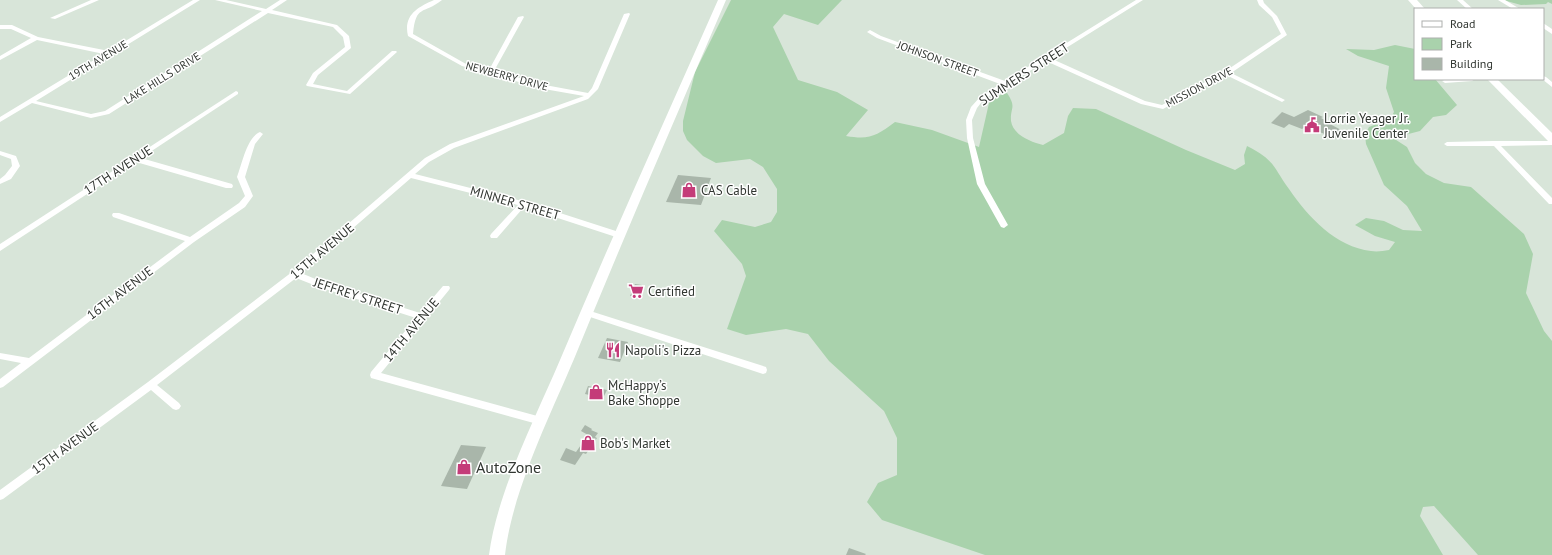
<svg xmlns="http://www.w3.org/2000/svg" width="1552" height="555" viewBox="0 0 1552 555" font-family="'PT Sans',sans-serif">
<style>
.green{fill:#a9d2ac}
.building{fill:#a9b6aa}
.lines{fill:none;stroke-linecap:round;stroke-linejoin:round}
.street{fill:#fff;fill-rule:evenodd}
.secondary{fill:#fff;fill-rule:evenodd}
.labels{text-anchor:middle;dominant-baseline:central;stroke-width:3;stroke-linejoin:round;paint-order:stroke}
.far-street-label{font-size:11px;fill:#313631;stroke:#fff}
.street-label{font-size:13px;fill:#313631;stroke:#fff}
.poi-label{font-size:13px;fill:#313631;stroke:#fff;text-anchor:start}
.near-poi-label{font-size:16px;fill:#313631;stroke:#fff;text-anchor:start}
</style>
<rect width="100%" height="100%" fill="#d8e5d9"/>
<g class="green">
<path d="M 731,0 L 842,0 L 818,25 L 784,14 L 773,27 L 798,80 L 837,92 L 868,110 L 846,136 C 870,140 876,136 895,122 L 932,130 L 979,147 L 989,103 L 995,97 L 1007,93 C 1017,108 1010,107 1011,121 C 1013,135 1031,142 1043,145 L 1064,133 L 1068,116 L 1073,108 L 1096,109 L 1186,150 L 1235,170 L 1245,164 L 1244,155 L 1247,146 C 1276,161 1272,166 1289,189 C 1308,217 1336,247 1371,251 C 1377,252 1383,251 1389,250 L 1395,242 L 1375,236 L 1355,225 L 1366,218 L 1384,221 L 1403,230 L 1422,231 L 1407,206 L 1384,185 L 1366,144 L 1365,135 L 1369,127 L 1390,119 L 1394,112 L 1386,88 L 1389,66 L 1358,56 L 1346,49 L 1374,50 L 1395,45 L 1415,49 L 1415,79 L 1435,79 L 1457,105 L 1446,115 L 1433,117 L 1420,131 L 1393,138 L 1407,147 L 1415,163 L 1426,174 L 1444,183 L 1471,187 L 1524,234 L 1533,254 L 1526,293 L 1544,331 L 1552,341 L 1552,555 L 1478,555 L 1434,506 L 1423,507 L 1420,516 L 1443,555 L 985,555 L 882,520 L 867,502 L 878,483 L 897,475 L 897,438 L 884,411 L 829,361 L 808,334 L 786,329 L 746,335 L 727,329 L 746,276 L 742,264 L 714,231 L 722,220 L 755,227 L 771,222 L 777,212 L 777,189 L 763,167 L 750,159 L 716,163 L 703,156 L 687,140 L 683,131 L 683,121 L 695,72 Z"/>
<polygon points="1503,0 1552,0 1552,4 1548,2 1546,4 1521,5"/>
</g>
<g class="building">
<polygon points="1308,110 1323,117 1321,118 1329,122 1328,123 1345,132 1337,139 1317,131 1316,132 1306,126 1302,129 1289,124 1284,128 1271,123 1282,112 1294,117"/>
<polygon points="678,175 711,178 701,205 666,202"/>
<polygon points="635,284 642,285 637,297 630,296"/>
<polygon points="607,338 628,342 620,362 598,358"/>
<polygon points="588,386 607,390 603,398 585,394"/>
<polygon points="585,425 592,429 589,433 591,430 598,433 595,437 597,438 586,454 583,453 575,465 560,460 566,448 576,452 588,435 581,431"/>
<polygon points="461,445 486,447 467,489 441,486"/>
<polygon points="849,548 866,554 865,555 846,555"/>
</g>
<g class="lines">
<g class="street">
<polygon points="91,0 99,0 55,19 50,18"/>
<polygon points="193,0 200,0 36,101 91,114 105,111 262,11 215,0 226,0 266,9 280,0 287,0 272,10 337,25 349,36 351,48 318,75 313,84 347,91 392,51 396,51 397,52 350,94 307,86 306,85 313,73 345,47 343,37 333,27 268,13 109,114 91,118 32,103 0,122 0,117 104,54 37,40 0,60 0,56 31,38 11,29 0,29 0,25 12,25 38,37 109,51"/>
<path d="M 434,0 L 442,0 C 423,15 416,4 413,34 L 466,64 L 489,70 L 518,17 L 523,16 L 524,17 L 494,71 L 545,85 L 588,93 L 592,88 L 624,14 L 629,13 L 630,14 L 598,89 L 588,99 L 454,148 L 429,162 L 415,174 L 526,202 L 622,233 L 623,235 L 619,238 L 524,207 L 497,238 L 491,238 L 490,236 L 491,234 L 518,205 L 411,178 L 301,273 L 325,283 L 420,313 L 443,286 L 449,286 L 450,288 L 449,290 L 381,373 L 541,417 L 544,418 L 546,421 L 544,424 L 541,425 L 371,378 L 370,375 L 371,372 L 416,318 L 319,287 L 296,278 L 157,385 L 179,403 L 181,406 L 179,409 L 176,410 L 173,409 L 151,390 L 3,499 L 0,500 L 0,490 L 148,382 L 292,272 L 425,158 L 450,144 L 584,96 L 544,89 L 462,66 L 408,36 C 403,15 418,7 434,0 Z"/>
<polygon points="1136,0 1143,0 1050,58 1145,101 1162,105 1224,72 1281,34 1272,17 1259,5 1257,0 1263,0 1264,3 1277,16 1287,35 1231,73 1285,100 1282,102 1280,101 1226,75 1163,109 1141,104 1046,61 984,99 977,108 972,120 973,138 985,184 1008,225 1004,228 1001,227 977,184 967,138 966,120 971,107 980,97 1000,84 877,38 867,32 870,30 881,36 1005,81"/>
<polygon points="1457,0 1463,0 1473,9 1467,9"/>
<polygon points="1498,0 1505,0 1520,9 1513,9"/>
<polygon points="1543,23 1552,29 1552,34 1543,28"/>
<polygon points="1543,76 1546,77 1552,82 1552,87 1542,79 1543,79"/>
<polygon points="1447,79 1475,79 1472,81 1445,83 1442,81"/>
<polygon points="236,91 238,92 238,94 141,158 232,184 233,186 232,188 226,188 136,162 0,251 0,244"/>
<path d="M 260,132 L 263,134 L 255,144 L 245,177 L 253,196 L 245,207 L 194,242 L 3,387 L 0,388 L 0,379 L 21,363 L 0,359 L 0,353 L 29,358 L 185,241 L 113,217 L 112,215 L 113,213 L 119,213 L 190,237 L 239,203 L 245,196 L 237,177 C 242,164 247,137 260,132 Z"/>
<polygon points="1493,141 1552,141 1552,145 1501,146 1552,198 1552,204 1549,204 1494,146 1447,146 1444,144 1447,142"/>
<polygon points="0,151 16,156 20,166 11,179 0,184 0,179 5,175 12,166 11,159 0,155"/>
<polygon points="587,310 766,367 767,370 766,373 763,374 584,315 583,313 584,311"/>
</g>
<g class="secondary">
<path d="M 718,0 L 726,0 C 675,119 623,239 574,359 C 549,418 512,492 505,555 L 489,555 C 497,492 535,419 560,360 C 611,239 665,120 718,0 Z"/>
<polygon points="1408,0 1417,0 1425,9 1416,9"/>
<polygon points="1487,79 1497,79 1552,133 1552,142 1548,141"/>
</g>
</g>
<defs>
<g id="civic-bare" transform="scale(1.2)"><path d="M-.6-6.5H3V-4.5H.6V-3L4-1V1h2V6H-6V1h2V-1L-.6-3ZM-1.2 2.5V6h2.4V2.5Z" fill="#c43c79" stroke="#fff" stroke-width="2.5" paint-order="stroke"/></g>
<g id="shop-bare" transform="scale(1.2)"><path d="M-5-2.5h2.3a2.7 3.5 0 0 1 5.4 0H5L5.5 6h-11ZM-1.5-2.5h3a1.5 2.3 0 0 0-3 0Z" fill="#c43c79" stroke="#fff" stroke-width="2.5" paint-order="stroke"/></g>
<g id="supermarket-bare" transform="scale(1.2)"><path d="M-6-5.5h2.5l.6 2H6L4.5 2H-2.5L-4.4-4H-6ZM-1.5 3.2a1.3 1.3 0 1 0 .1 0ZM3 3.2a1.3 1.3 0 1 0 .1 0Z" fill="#c43c79" stroke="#fff" stroke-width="2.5" paint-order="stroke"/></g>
<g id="restaurant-bare" transform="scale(1.2)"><path d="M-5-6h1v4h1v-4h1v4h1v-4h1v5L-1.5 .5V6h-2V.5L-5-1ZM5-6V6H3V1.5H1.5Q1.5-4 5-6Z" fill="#c43c79" stroke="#fff" stroke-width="2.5" paint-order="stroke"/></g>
</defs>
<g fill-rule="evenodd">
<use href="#civic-bare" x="1312" y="125"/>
<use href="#shop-bare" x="689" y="190"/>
<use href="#supermarket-bare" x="636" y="291"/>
<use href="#restaurant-bare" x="613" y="350"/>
<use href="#shop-bare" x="596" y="392"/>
<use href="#shop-bare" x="588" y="443"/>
<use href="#shop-bare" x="464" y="467"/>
</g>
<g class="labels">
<g class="far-street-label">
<text transform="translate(938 59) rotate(20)">JOHNSON STREET</text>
<text transform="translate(98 60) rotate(-31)">19TH AVENUE</text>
<text transform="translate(507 76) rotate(15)">NEWBERRY DRIVE</text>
<text transform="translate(162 78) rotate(-32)">LAKE HILLS DRIVE</text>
<text transform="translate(1199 87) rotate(-28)">MISSION DRIVE</text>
</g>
<g class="street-label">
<text transform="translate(1024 74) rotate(-33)">SUMMERS STREET</text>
<text transform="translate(118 170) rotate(-33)">17TH AVENUE</text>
<text transform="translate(515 203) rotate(16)">MINNER STREET</text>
<text transform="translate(322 251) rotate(-40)">15TH AVENUE</text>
<text transform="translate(120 293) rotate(-37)">16TH AVENUE</text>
<text transform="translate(358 296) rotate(18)">JEFFREY STREET</text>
<text transform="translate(411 330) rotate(-50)">14TH AVENUE</text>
<text transform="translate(65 448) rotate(-36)">15TH AVENUE</text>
</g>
<g class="poi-label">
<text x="1324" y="118">Lorrie Yeager Jr.<tspan x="1324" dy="15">Juvenile Center</tspan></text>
<text x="701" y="190">CAS Cable</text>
<text x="648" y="291">Certified</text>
<text x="625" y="350">Napoli's Pizza</text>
<text x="608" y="385">McHappy’s<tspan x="608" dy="15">Bake Shoppe</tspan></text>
<text x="600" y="443">Bob's Market</text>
</g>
<g class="near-poi-label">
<text x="476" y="467">AutoZone</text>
</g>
</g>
<rect x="1414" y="8" width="130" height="72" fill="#ffffff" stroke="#adafad"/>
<rect x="1422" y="21" width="20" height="6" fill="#ffffff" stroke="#adafad"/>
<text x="1450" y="28" font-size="12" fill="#313631">Road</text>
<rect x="1422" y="38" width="20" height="12" fill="#a9d2ac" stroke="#adafad"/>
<text x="1450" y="48" font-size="12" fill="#313631">Park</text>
<rect x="1422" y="58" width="20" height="12" fill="#a9b6aa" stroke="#adafad"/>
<text x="1450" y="68" font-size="12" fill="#313631">Building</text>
</svg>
